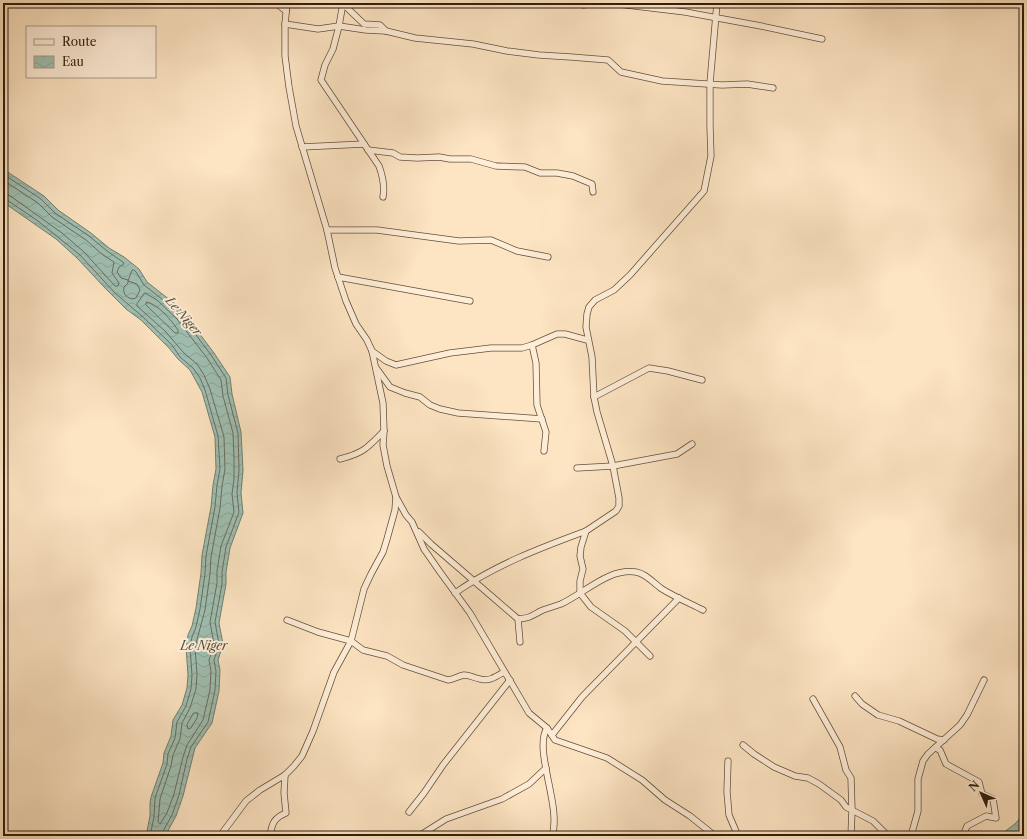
<svg xmlns="http://www.w3.org/2000/svg" width="1027" height="839" viewBox="0 0 1027 839" font-family="'Libre Caslon Text',serif">
<style>
.water{fill:url(#water-waves);stroke:#737f70}
.lines{fill:none;stroke-linecap:round;stroke-linejoin:round}
.shore{stroke:#686e5f;stroke-width:1}
.minor-casing{stroke:#64503a;stroke-width:7}
.minor{stroke:#feedd7;stroke-width:5.5}
.labels{text-anchor:middle;dominant-baseline:central;stroke-width:4;stroke-linejoin:round;paint-order:stroke}
.water-label{font-size:12px;font-style:italic;fill:#524e3e;stroke:#feedd7}
</style>
<defs>
<pattern id="water-waves" width="16" height="10" patternUnits="userSpaceOnUse"><rect width="16" height="10" fill="#9fbfb2"/><path d="M0 5q4-4 8 0t8 0" fill="none" stroke="#89a498"/></pattern>
</defs>
<rect width="100%" height="100%" fill="#fde4c2"/>
<filter id="stains"><feTurbulence type="fractalNoise" baseFrequency=".005" numOctaves="4"/><feColorMatrix values="0 0 0 0 .2 0 0 0 0 .09 0 0 0 0 .02 0 0 0 .5 -.17"/></filter>
<radialGradient id="worn" r=".72"><stop offset=".6" stop-color="#630" stop-opacity="0"/><stop offset="1" stop-color="#630" stop-opacity=".3"/></radialGradient>
<g class="water">
<polygon points="3,169 44,196 58,210 91,233 109,248 124,257 139,269 147,282 175,304 184,313 214,353 230,377 232,394 241,432 243,470 241,493 243,513 230,548 226,572 226,584 219,623 223,644 218,660 220,670 219,691 212,723 195,748 183,796 176,816 165,836 146,836 150,816 150,803 151,797 163,763 164,753 171,736 173,720 182,705 187,688 188,675 186,647 188,635 192,626 196,608 201,573 202,555 211,507 213,485 216,469 215,437 202,392 190,370 178,359 169,348 141,320 126,309 105,288 77,258 56,239 3,202"/>
<polygon points="1024,813 1024,836 999,836 1016,823"/>
</g>
<g class="lines">
<g class="shore">
<path d="M 3,174 L 41,199 L 55,213 L 89,236 L 107,251 L 123,262 L 124,264 L 119,267 L 117,272 L 121,278 L 128,280 L 128,283 L 124,287 C 123,293 125,297 132,299 L 136,298 L 140,290 L 137,284 L 128,281 L 132,270 L 134,270 L 136,272 L 144,285 L 172,307 L 181,315 L 211,355 L 226,378 L 228,395 L 238,433 L 239,470 L 237,493 L 239,512 L 226,547 L 222,572 L 222,584 L 215,622 L 219,644 L 214,660 L 216,671 L 215,690 L 208,722 L 191,747 L 187,759 L 179,795 L 172,815 L 162,833 L 162,836"/>
<polyline points="3,180 38,203 52,217 86,240 103,255 114,262 112,273 119,283 118,286 115,286 84,252 62,233 9,195 3,194"/>
<polyline points="3,199 7,200 38,221 80,255 115,293 143,317 172,345 180,357 193,368 200,378 205,390 218,436 220,469 217,485 215,507 206,556 205,574 200,609 196,627 192,637 190,647 192,675 191,689 186,706 177,722 175,738 168,754 167,764 155,798 154,817 150,836"/>
<polygon points="145,293 157,300 177,319 207,358 221,380 223,396 233,433 234,457 234,479 232,494 234,512 221,546 217,571 217,583 210,622 214,644 209,660 211,671 210,690 203,720 187,745 183,757 174,794 167,813 160,824 158,822 160,799 171,766 173,755 180,739 182,723 190,708 196,689 197,674 195,647 205,610 210,574 211,557 220,508 222,486 225,469 224,437 210,389 204,375 197,364 184,353 165,331 137,306 137,304"/>
<path d="M 147,302 C 159,305 171,320 178,330 L 178,333 L 175,333 L 146,305 Z"/>
<polygon points="194,713 198,713 197,718 191,728 188,729 187,725"/>
</g>
<g class="minor-casing">
<g id="minor">
<polyline points="276,3 286,11"/>
<polyline points="287,3 285,24 285,56 289,87 296,126 327,230 335,268 346,301 356,324 367,340 372,351 383,403 384,431 383,445 387,466 396,497 406,515 412,522 424,549 440,572 470,613 529,713 547,728 555,740 607,758 642,780 665,800 690,816 715,836"/>
<path d="M 343,3 L 339,26 L 333,49 L 325,65 L 321,80 L 379,166 C 383,177 385,186 383,197"/>
<polyline points="577,3 583,5 597,3 618,4 685,12 761,26 822,39"/>
<polyline points="343,4 364,24 380,25 386,31"/>
<polyline points="285,24 318,29 339,26 366,30 386,31 415,38 473,44 507,51 539,55 571,57 608,60 621,72 662,81 722,85 747,84 773,88"/>
<polyline points="302,147 364,144"/>
<polyline points="368,150 393,153 400,157 417,158 439,157 450,159 471,159 496,166 525,167 540,173 557,173 573,176 592,184 593,192"/>
<polyline points="327,230 377,230 459,241 491,240 517,251 548,257"/>
<polyline points="338,277 470,301"/>
<polyline points="532,345 536,363 537,405 546,432 544,451"/>
<polyline points="372,351 386,361 396,365 450,353 491,348 522,348 532,345 557,334 565,334 587,340"/>
<polyline points="377,369 390,387 405,393 420,397 430,405 440,409 458,413 542,419"/>
<polyline points="594,397 649,368 668,371 702,380"/>
<path d="M 340,459 C 364,453 367,448 384,431"/>
<polyline points="577,468 613,466 677,454 692,444"/>
<polyline points="419,532 431,544 518,619 520,642"/>
<path d="M 455,593 C 495,565 540,548 586,531"/>
<path d="M 518,619 C 532,618 532,615 543,610 C 549,608 555,606 561,604 C 585,593 608,568 636,572 C 647,574 653,583 662,589 C 675,597 689,603 703,610"/>
<path d="M 287,620 L 318,632 L 351,641 L 363,650 L 387,656 L 403,665 L 448,680 C 454,679 459,676 464,675 C 470,675 474,678 480,679 C 489,682 497,676 504,672"/>
<polyline points="650,656 625,631 591,607 580,593 580,581 583,569 580,556 581,547 586,531 616,511 619,506 619,498 613,466 597,412 594,397 592,357 586,327 587,314 589,307 595,300 614,290 630,275 704,191 711,156 710,126 710,83 717,3"/>
<polyline points="855,696 862,704 878,715 899,721 937,739 944,740"/>
<polyline points="813,699 840,747 846,770 851,778 852,810 851,836"/>
<path d="M 547,728 C 533,750 562,807 552,836"/>
<polyline points="552,735 582,697 679,598"/>
<polyline points="743,745 754,754 774,767 795,776 808,778 819,784 841,800 846,807 873,821 888,836"/>
<polyline points="935,748 940,750 946,764 979,782 982,794 993,799 996,818 986,816 967,826 963,836"/>
<polyline points="728,761 727,792 729,815 738,836"/>
<polyline points="409,812 424,793 443,765 510,680"/>
<polyline points="220,836 246,801 260,790 285,775 294,766 302,756 313,731 334,672 351,641 364,589 371,574 383,552 387,539 395,510 396,497"/>
<path d="M 270,836 C 272,823 274,818 286,813 L 284,793 L 285,775"/>
<polyline points="419,836 446,819 502,799 529,784 546,768"/>
<polyline points="911,836 918,811 918,779 923,761 928,754 960,725 967,715 984,680"/>
</g>
</g>
<use href="#minor" class="minor"/>
</g>
<g class="labels">
<g class="water-label">
<text transform="translate(184 316) rotate(49)">Le Niger</text>
<text x="204" y="645">Le Niger</text>
</g>
</g>
<rect width="1027" height="839" fill="none" stroke="#fde4c2" stroke-width="16"/>
<rect x="4" y="4" width="1019" height="831" fill="none" stroke="#311e0c" stroke-width="2"/>
<rect x="8" y="8" width="1011" height="823" fill="none" stroke="#311e0c"/>
<rect x="26" y="26" width="130" height="52" fill="#feedd7" stroke="#ac9a86"/>
<rect x="34" y="39" width="20" height="6" fill="#feedd7" stroke="#ac9a86"/>
<text x="62" y="46" font-size="12" fill="#311e0c">Route</text>
<rect x="34" y="56" width="20" height="12" fill="url(#water-waves)" stroke="#ac9a86"/>
<text x="62" y="66" font-size="12" fill="#311e0c">Eau</text>
<g transform="translate(981 793) rotate(315)" stroke="#feedd7" stroke-width="3" paint-order="stroke">
<path d="M0-3L7 15L0 10L-7 15Z" fill="#311e0c"/>
<text y="-6" font-size="11" font-weight="bold" text-anchor="middle" fill="#311e0c">N</text>
</g>
<rect width="100%" height="100%" filter="url(#stains)"/>
<rect width="100%" height="100%" fill="url(#worn)"/>
</svg>
